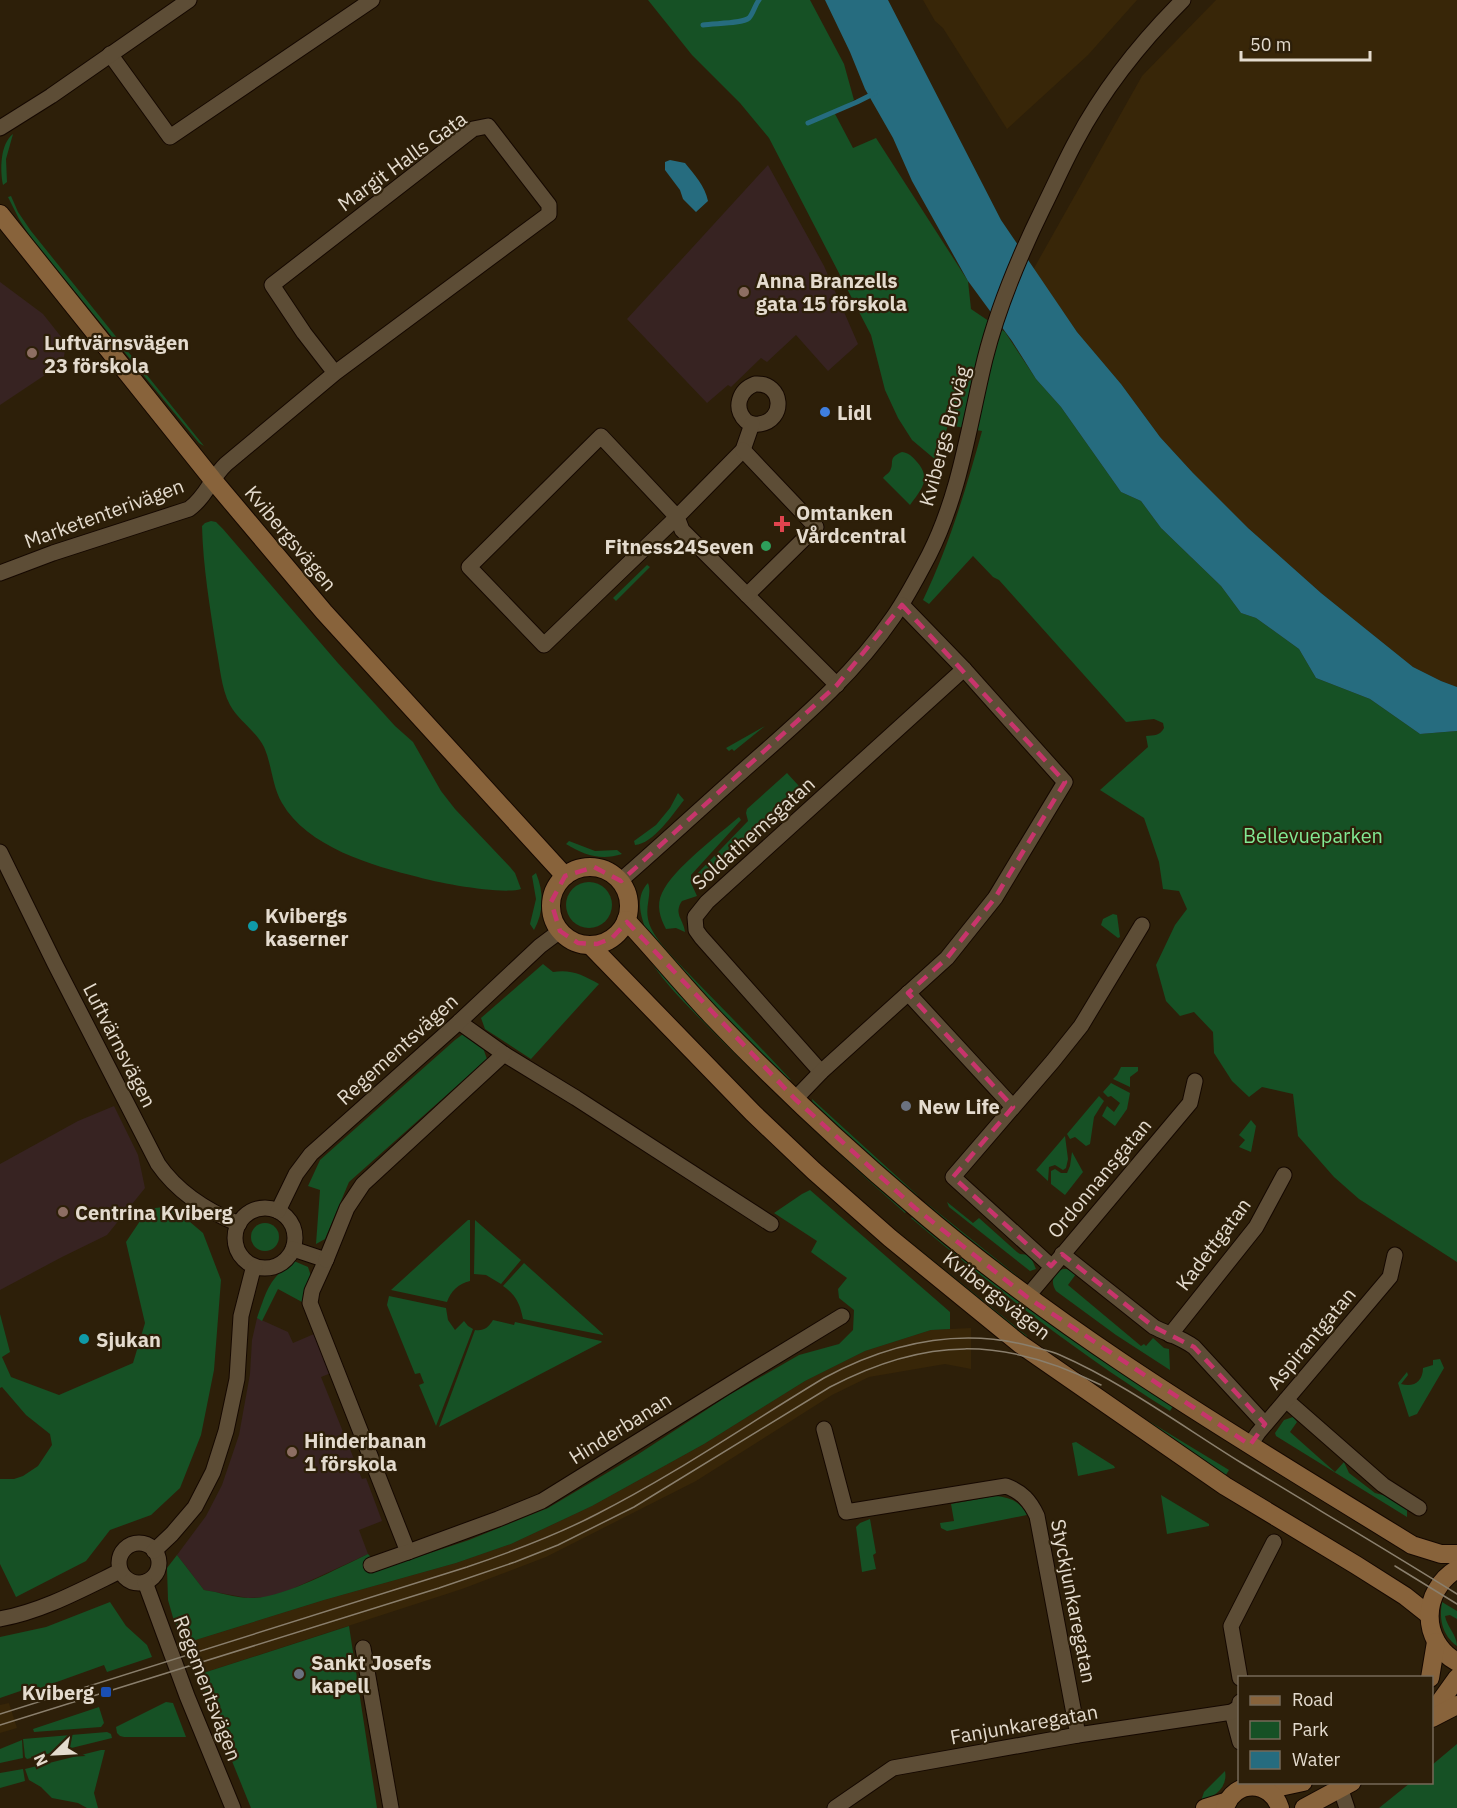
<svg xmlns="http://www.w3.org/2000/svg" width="1457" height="1808" viewBox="0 0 1457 1808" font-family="'IBM Plex Sans',sans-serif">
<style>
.built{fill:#382608}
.education{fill:#372322}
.green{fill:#165125}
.water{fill:#266c7f}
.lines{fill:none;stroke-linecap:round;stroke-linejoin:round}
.stream{stroke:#266c7f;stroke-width:5}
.street-casing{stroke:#150800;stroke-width:17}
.secondary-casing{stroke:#150800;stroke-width:20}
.street{stroke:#5d4d36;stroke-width:15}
.secondary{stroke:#88633b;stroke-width:18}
.tram{stroke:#8a7f6d;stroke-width:1.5}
.marked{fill:none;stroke:#c7356c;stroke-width:4.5;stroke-dasharray:12 8;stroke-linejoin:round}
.education-dot{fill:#8d6e63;stroke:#2d1f09;stroke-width:2}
.shop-dot{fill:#3f7fe0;stroke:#2d1f09;stroke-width:2}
.health-dot{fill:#e0444e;stroke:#2d1f09;stroke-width:2}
.leisure-dot{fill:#2e9e5b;stroke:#2d1f09;stroke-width:2}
.culture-dot{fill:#0f9aa8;stroke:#2d1f09;stroke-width:2}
.worship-dot{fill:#6b7280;stroke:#2d1f09;stroke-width:2}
.transit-dot{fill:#1a4fb4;stroke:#2d1f09;stroke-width:2}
.labels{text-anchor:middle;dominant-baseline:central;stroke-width:4.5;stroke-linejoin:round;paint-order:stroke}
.street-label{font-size:20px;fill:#e4dbce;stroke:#2d1f09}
.poi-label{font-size:20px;font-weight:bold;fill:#e4dbce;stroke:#2d1f09;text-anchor:start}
.park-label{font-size:20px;fill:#81e993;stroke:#2d1f09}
</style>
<rect width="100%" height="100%" fill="#2d1f09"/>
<g class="built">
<polygon points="923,0 1137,0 1088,55 1007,129 943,28 935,21"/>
<polygon points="1216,0 1457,0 1457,687 1441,681 1413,667 1321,593 1248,528 1193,473 1160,437 1121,384 1077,332 1033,270 1142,76"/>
<polygon points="971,1328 971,1369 945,1364 869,1377 832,1395 696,1481 546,1557 462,1589 197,1675 186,1643 324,1600 456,1563 511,1544 592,1506 704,1444 805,1381 865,1351 931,1330"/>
<polygon points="9,1703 17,1728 0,1733 0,1705"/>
</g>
<g class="education">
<polygon points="768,165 824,266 858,344 828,371 796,335 767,362 761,358 731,387 728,385 707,403 627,319"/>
<polygon points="0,282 43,314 66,343 63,363 0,405"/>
<polygon points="114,1106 138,1155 145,1188 107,1235 62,1257 0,1290 0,1164 78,1121"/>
<polygon points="257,1318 288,1332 293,1343 314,1334 331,1373 321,1377 362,1479 366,1478 382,1521 359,1530 368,1554 290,1590 268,1597 248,1598 204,1590 177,1555 206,1516 222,1485 239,1435 250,1374 252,1340"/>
</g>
<g class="green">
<path d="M 648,0 L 810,0 L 844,64 L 854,100 L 834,112 L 853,148 L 876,138 L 968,281 L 971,309 L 1005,332 L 1036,379 L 1061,407 L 1121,492 L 1141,501 L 1161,528 L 1221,586 L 1241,613 L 1256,618 L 1299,649 L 1316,678 L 1370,699 L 1420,734 L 1457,731 L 1457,1262 L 1359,1199 L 1334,1177 L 1298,1136 L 1293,1094 L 1262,1087 L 1249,1097 L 1232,1081 L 1214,1053 L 1213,1032 L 1194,1012 L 1180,1016 L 1166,1001 L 1156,965 L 1175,925 L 1187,909 L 1179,891 L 1163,889 L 1159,862 L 1144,818 L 1100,790 L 1148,747 L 1146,736 C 1154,735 1160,736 1164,728 L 1163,723 L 1154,719 L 1126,722 L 999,580 L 993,577 L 973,556 L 929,604 L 923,600 C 949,546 966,489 982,431 L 948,425 L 937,461 L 912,440 L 898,418 L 885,390 L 871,335 L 769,138 L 740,103 L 692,55 Z"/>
<path d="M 13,134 L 6,159 L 7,182 L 3,185 C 0,170 0,144 13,134 Z"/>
<polygon points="11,196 18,212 31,231 204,446 199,443 31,238 19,219 8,197"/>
<path d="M 902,452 C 909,453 913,457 917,462 C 932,479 921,490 910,505 L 883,478 C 885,475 888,474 890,471 C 895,462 887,458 902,452 Z"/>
<path d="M 211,521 L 216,522 L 223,529 L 337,662 L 395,726 L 413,742 L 441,791 L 455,809 L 510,867 L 515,873 L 521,889 C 503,895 438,883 418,877 C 373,866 307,847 282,803 C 272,786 272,765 264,747 C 256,731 238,720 230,705 C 221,688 220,666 216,647 C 210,607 203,567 202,526 L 205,523 Z"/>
<polygon points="647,565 650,567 616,601 613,598"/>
<polygon points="765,726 734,751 732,749 729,751 726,748"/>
<polygon points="787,773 798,785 800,789 696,882 695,876 748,821 746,813 747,809"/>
<path d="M 678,793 L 684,800 C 673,814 653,844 635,845 L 634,841 L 656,825 L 670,808 Z"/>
<path d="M 739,817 L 741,820 L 691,875 L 691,883 L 697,896 L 682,901 C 673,914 684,920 685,932 L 676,928 L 666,929 C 660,918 656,905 662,893 C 673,869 718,835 739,817 Z"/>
<path d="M 569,841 L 595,851 L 617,850 L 622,854 C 601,861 584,855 566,844 Z"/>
<path d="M 536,873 C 544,892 544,912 534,930 L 530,924 L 536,899 L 532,876 Z"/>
<circle cx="589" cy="905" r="23"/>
<path d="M 648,883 C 653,896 642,909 651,928 C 658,943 677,961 689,974 C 723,1009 758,1044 791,1080 L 780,1076 L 649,936 C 641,920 634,897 648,883 Z"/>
<polygon points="1113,914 1117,915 1120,937 1118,938 1101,925 1103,919"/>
<path d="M 647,955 L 909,1209 L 905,1213 C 842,1157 781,1100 722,1041 C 698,1016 663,984 647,955 Z"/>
<path d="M 543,964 L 553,972 C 571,969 583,975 599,984 L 531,1059 L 485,1029 L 481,1018 Z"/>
<polygon points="463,1034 483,1048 487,1059 349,1182 325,1239 316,1244 320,1190 308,1186 320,1160 455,1040"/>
<polygon points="1121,1067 1138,1067 1138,1071 1130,1077 1130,1087 1113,1079 1117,1075"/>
<polygon points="1111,1083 1130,1093 1127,1109 1115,1126 1102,1116 1107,1106 1114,1112 1120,1103 1111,1096 1108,1097 1103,1092"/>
<polygon points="1099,1096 1104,1101 1094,1117 1090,1144 1086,1146 1075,1137 1070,1139 1067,1134"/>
<polygon points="812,1099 915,1193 918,1196 915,1199 813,1105"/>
<polygon points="1251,1120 1256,1126 1251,1152 1239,1147 1245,1140 1239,1135"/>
<polygon points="1065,1136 1068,1159 1066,1168 1063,1170 1055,1165 1049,1167 1048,1181 1036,1170"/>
<polygon points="1072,1152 1083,1172 1065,1195 1051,1184 1051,1171 1055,1169 1061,1173 1067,1173 1070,1166"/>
<path d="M 810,1190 L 950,1312 L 950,1329 L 931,1330 L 865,1351 L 805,1381 L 704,1444 L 592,1506 L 511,1544 L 456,1563 L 324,1600 L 186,1643 L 174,1621 L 168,1600 L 167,1568 L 177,1555 L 204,1590 C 219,1592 235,1598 250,1598 C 282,1599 338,1568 368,1554 L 382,1569 L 469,1540 L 548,1508 L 637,1455 L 729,1395 L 799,1355 L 839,1344 L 853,1330 L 854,1310 L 839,1298 L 838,1289 L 847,1278 L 811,1252 L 817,1241 L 774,1213 L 802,1194 Z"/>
<polygon points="925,1202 1021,1279 1021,1280 1017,1279 922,1205"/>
<polygon points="947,1202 973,1223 979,1218 1017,1252 1020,1254 1030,1255 1036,1269 1030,1271 949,1207"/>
<polygon points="171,1206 203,1233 221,1280 214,1370 201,1435 180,1488 151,1515 110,1530 86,1561 16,1597 0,1564 0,1479 14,1479 23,1476 38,1466 52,1445 50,1434 26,1415 2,1387 0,1388 0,1314 10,1352 2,1357 11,1377 59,1395 133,1363 145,1323 126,1242 148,1209"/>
<path d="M 915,1214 L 1175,1403 L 1170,1411 C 1079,1354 993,1287 911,1218 Z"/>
<path d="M 468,1220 L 470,1220 L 470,1281 C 458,1284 451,1291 447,1302 L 391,1290 Z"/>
<polygon points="475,1220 521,1260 501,1284 486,1275 474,1274"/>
<circle cx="265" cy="1237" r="14"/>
<polygon points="899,1233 1027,1336 1028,1339 897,1236"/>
<path d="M 294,1261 L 308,1267 L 311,1276 L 302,1302 L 278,1289 L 262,1321 L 257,1318 C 267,1290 268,1280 294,1261 Z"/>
<path d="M 524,1263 L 603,1334 L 603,1335 L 523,1319 C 520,1304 516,1295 503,1286 Z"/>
<path d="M 1063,1269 L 1067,1269 L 1076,1274 L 1068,1285 L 1141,1346 L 1144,1344 L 1146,1346 L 1153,1338 L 1164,1348 L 1169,1349 L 1170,1370 L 1116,1335 L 1056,1291 C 1050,1282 1053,1273 1063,1269 Z"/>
<polygon points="389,1296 446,1308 448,1320 455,1330 464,1321 468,1326 473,1329 436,1426 419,1385 424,1383 420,1373 415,1374 387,1305"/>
<path d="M 493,1320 L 514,1325 L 515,1322 L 601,1341 L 602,1342 L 439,1427 L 475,1330 C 484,1331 488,1328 493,1320 Z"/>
<path d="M 1440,1359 L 1444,1368 L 1417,1414 L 1409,1417 L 1398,1383 L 1407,1372 L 1408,1375 L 1401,1384 C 1414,1388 1423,1381 1423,1368 L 1433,1365 L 1433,1360 Z"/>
<polygon points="1109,1397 1229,1470 1224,1478"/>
<polygon points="1293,1417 1297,1422 1290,1432 1335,1472 1344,1462 1349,1473 1375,1493 1394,1498 1407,1507 1407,1517 1276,1436 1275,1433 1284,1420"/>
<polygon points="1076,1442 1114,1466 1115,1468 1078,1476 1072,1443"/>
<polygon points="1161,1495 1209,1524 1209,1526 1167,1534"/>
<path d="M 995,1496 C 1010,1497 1021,1502 1027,1515 L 947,1531 L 941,1528 L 940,1523 L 954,1521 L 951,1504 Z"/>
<polygon points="870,1519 876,1553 873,1555 876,1569 862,1572 856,1527 860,1523"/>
<polygon points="110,1602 126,1626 147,1645 152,1657 107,1672 104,1665 40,1688 32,1687 0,1698 0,1637 46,1627"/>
<path d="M 1442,1602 L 1457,1611 L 1457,1619 L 1450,1615 L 1445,1616 C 1447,1627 1457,1635 1457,1646 C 1442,1635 1439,1619 1442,1602 Z"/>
<polygon points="349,1626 377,1808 251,1808 197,1675"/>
<polygon points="166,1702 173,1703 186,1737 124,1737 120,1736 117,1733 116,1727"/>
<polygon points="99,1707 104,1723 101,1727 34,1732 33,1729"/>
<polygon points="107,1732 111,1734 112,1738 27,1759 25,1757 23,1739"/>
<polygon points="22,1740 23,1758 0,1763 0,1749"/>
<polygon points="1457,1744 1457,1808 1379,1808 1410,1783 1432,1782 1432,1765"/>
<polygon points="101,1750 105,1750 94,1793 98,1808 87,1808 78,1803 52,1798 41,1787 29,1780 25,1769"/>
<polygon points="23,1769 25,1781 0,1788 0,1773"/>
<path d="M 1225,1771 C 1228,1787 1215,1797 1201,1801 L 1204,1792 Z"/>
</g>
<g class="water">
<polygon points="825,0 888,0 1001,220 1077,332 1121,384 1160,437 1193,473 1248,528 1321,593 1413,667 1441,681 1457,687 1457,731 1420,734 1370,699 1316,678 1299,649 1256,618 1241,613 1221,586 1161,528 1141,501 1121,492 1061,407 1036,379 1012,341 968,281 912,181 893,138 865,89 850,52"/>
<path d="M 670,160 L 685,163 C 694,174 705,186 708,201 L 696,212 L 683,199 L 680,190 L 665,170 L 665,162 Z"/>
</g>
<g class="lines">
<g class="stream">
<path d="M 703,25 C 713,23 742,24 749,18 C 753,14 755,5 759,0"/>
<polyline points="808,123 857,102 875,93"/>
</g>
<g class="street-casing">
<g id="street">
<polyline points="110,54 170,137 372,0"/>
<polyline points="0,128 51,96 189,0"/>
<path d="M 755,384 C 784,382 786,421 759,424 C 754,425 750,424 746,421 C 733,408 739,390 755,384 Z"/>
<polyline points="752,424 743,450 677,517 544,645 469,567 601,436 677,517 682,530 837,685"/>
<polyline points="743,450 816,527 747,595"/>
<path d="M 0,573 L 53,553 L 189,509 C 206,497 211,478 226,464 L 335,373 L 549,214 L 549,205 L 488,126 L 473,129 L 272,285 L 304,333 L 335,373"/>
<path d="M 0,852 L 55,964 L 158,1164 C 178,1193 207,1211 239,1224"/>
<path d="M 620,881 C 659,847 697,812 736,777 C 792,727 851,679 894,616 C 907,597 918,576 929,555 C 960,494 969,425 985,359 C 998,307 1019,257 1043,208 C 1054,186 1064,163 1076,141 C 1104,88 1141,42 1183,0"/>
<polyline points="908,993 1013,1107"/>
<polyline points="459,1022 504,1054 576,1098 771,1224"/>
<polyline points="821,1072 701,937 696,930 695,917 707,902 964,669"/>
<polyline points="795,1099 821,1072 947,958 995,898 1065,782 964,669 902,605"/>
<circle cx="265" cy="1238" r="30"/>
<polyline points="278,1211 296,1174 311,1154 459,1022 540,946 560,931"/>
<polyline points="293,1249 326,1260 312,1291 310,1303 408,1552 498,1519 542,1501 750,1372 842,1316"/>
<path d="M 1062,1254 L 1154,1327 C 1168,1334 1182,1338 1194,1347 L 1265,1424"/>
<polyline points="326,1260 347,1208 363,1184 504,1054"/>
<polyline points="1051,1266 953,1177 1053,1061 1081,1026 1142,925"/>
<polyline points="1027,1297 1190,1103 1195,1081"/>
<polyline points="1170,1335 1256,1227 1284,1175"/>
<polyline points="1286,1400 1383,1485 1419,1508"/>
<path d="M 824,1429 L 846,1512 L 1006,1486 C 1022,1492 1030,1501 1037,1516 L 1078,1735"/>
<polyline points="1250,1445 1258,1433 1390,1277 1395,1255"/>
<circle cx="139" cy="1563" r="20"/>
<polyline points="154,1551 172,1534 195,1507 213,1472 226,1431 237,1379 241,1316 252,1273 255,1267"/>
<polyline points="371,1565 408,1552"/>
<polyline points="145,1582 187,1696 233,1808"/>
<path d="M 0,1619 C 43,1611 81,1590 120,1571"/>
<polyline points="363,1648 391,1808"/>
<polyline points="1240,1678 1231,1626 1274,1542"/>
<polyline points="1240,1702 1239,1707 1232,1712 1240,1742"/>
<polyline points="1341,1790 1347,1808"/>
<polyline points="835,1808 893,1768 1078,1735 1232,1712"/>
</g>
</g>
<g class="secondary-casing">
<g id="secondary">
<polyline points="0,214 213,480 324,612 565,876"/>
<circle cx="590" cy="906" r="39"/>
<path d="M 626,920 C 655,951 682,984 711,1015 C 775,1082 843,1146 914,1206 C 1067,1338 1241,1439 1412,1545 L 1441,1554 L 1457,1554"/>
<polyline points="590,945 753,1113 814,1171 890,1238 1020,1344 1225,1486 1356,1565 1405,1596 1429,1615"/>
<path d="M 1457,1569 C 1421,1591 1420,1641 1457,1662"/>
<polyline points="1430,1678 1436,1642"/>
<polyline points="1432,1713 1457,1678"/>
<polyline points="1432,1718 1457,1705"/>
<polyline points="1266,1790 1303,1782"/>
<polyline points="1205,1808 1228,1801"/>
<path d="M 1225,1808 C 1234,1779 1271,1780 1280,1808"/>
<polyline points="1304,1808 1352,1782"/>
</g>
</g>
<use href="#street" class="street"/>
<use href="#secondary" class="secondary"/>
<g class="tram">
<polyline points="1395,1566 1457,1604"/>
<path d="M 0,1714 L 467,1567 C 511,1552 555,1536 597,1514 C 676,1474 749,1423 824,1378 C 889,1343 957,1327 1030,1346 C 1040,1349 1051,1351 1060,1355 C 1122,1382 1182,1426 1240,1462 C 1312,1506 1385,1549 1457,1594"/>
<path d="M 0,1725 L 439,1588 L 515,1562 L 558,1545 L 634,1507 L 830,1387 C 925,1337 1004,1336 1101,1385"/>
</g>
</g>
<path class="marked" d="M 902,605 L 1065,782 L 995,898 L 947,958 L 908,993 L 1013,1107 L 953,1177 L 1051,1266 L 1062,1254 L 1154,1327 L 1194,1347 L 1265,1424 L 1250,1445 L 1027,1297 L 915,1208 L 795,1099 L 627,922 L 612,938 L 597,944 L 578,943 L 560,931 L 551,902 L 565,876 L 594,867 L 621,881 L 837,685 Z"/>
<g class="education-dot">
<circle cx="744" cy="292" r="6"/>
<circle cx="32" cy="353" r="6"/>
<circle cx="63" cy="1212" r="6"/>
<circle cx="292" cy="1452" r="6"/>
</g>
<circle class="shop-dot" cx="825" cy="412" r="6"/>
<path class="health-dot" d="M779 515h6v6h6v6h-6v6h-6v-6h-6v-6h6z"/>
<circle class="leisure-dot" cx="766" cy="546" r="6"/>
<g class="culture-dot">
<circle cx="253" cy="926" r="6"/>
<circle cx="84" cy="1339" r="6"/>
</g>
<g class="worship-dot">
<circle cx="906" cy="1106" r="6"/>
<circle cx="299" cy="1674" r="6"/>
</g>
<rect class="transit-dot" x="100" y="1686" width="12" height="12" rx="3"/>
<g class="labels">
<g class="street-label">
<text transform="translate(402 161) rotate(-36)">Margit Halls Gata</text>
<text transform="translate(944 436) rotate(-75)">Kvibergs Broväg</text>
<text transform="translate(104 513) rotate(-20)">Marketenterivägen</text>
<text transform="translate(291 538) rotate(50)">Kvibergsvägen</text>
<text transform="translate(753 833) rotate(-42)">Soldathemsgatan</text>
<text transform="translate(120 1045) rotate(63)">Luftvärnsvägen</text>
<text transform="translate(397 1049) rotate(-42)">Regementsvägen</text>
<text transform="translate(1099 1178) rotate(-50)">Ordonnansgatan</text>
<text transform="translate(1213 1244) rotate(-53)">Kadettgatan</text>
<text transform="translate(997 1295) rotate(38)">Kvibergsvägen</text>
<text transform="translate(1311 1338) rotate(-50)">Aspirantgatan</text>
<text transform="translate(620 1428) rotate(-32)">Hinderbanan</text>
<text transform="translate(1074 1601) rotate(79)">Styckjunkaregatan</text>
<text transform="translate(208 1688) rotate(69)">Regementsvägen</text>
<text transform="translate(1024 1724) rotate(-10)">Fanjunkaregatan</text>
</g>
<g class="poi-label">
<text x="756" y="280">Anna Branzells<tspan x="756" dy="23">gata 15 förskola</tspan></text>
<text x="44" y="342">Luftvärnsvägen<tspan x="44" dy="23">23 förskola</tspan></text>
<text x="837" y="412">Lidl</text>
<text x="796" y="512">Omtanken<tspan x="796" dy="23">Vårdcentral</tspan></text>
<text x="754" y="546" text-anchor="end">Fitness24Seven</text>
<text x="265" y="915">Kvibergs<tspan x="265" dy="23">kaserner</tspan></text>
<text x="918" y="1106">New Life</text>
<text x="75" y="1212">Centrina Kviberg</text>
<text x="96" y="1339">Sjukan</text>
<text x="304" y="1440">Hinderbanan<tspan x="304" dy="23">1 förskola</tspan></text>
<text x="311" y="1662">Sankt Josefs<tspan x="311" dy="23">kapell</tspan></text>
<text x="94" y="1692" text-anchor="end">Kviberg</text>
</g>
<g class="park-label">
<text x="1313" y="835">Bellevueparken</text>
</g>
</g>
<rect x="1238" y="1676" width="195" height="108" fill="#2d1f09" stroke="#766a58" stroke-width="1.5"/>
<rect x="1250" y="1696" width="30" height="9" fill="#88633b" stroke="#766a58" stroke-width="1.5"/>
<text x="1292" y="1706" font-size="18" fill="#e4dbce">Road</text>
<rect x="1250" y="1721" width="30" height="18" fill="#165125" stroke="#766a58" stroke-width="1.5"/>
<text x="1292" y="1736" font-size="18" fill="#e4dbce">Park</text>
<rect x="1250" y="1751" width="30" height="18" fill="#266c7f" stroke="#766a58" stroke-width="1.5"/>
<text x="1292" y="1766" font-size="18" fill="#e4dbce">Water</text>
<g transform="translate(54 1754) rotate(246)" stroke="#2d1f09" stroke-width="4.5" paint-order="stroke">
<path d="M0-4.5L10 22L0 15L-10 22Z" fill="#e4dbce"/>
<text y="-9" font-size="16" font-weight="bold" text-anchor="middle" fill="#e4dbce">N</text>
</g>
<path d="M1241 51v9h129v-9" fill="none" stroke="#e4dbce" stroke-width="3"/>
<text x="1250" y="51" font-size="18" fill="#e4dbce" stroke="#2d1f09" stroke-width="4.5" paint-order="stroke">50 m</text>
</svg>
